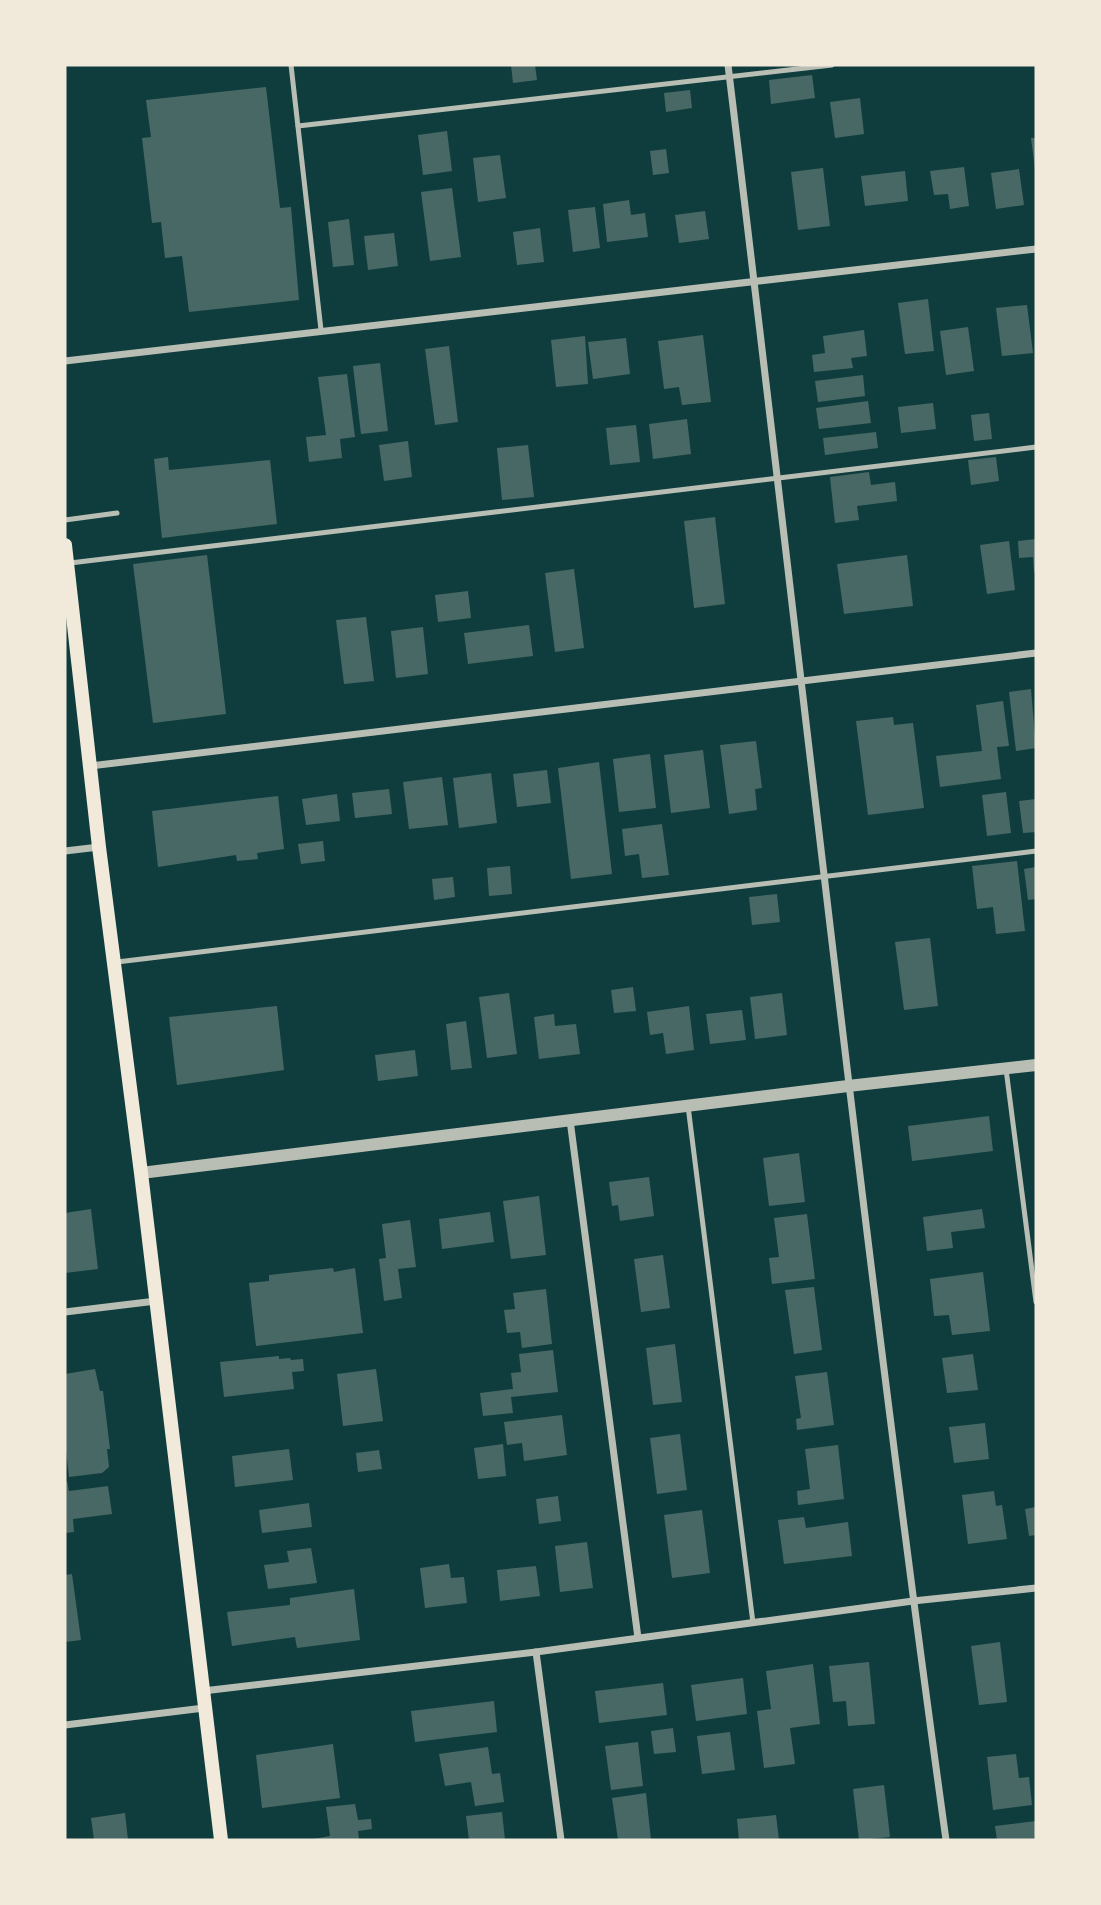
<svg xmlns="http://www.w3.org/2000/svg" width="1101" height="1905" viewBox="0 0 1101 1905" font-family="Barlow,sans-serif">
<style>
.building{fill:#486865}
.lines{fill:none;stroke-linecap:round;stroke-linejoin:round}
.service{stroke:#b8beb3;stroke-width:5}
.minor{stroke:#b8beb3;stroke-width:7}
.tertiary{stroke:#b8beb3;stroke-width:12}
.secondary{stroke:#f1e9da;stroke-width:14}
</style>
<rect width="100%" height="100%" fill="#0f3d3e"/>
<g class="building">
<polygon points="511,65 535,65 537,80 513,83"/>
<polygon points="812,75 815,98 771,104 769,80"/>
<polygon points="266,87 280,208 291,207 299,300 189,312 182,256 165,258 161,222 152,223 142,138 151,137 146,100"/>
<polygon points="690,90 692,108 666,112 664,93"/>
<polygon points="860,98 864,134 835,138 830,102"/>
<polygon points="447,131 452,171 423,175 418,135"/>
<polygon points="1031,138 1036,138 1036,169 1035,169"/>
<polygon points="666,149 669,173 653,175 650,151"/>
<polygon points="500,155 506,198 478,202 473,158"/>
<polygon points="964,167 969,206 950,209 948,194 934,195 930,171"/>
<polygon points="823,168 830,226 798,230 791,172"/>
<polygon points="1019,169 1024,205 996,209 991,173"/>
<polygon points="905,171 908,201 865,206 861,176"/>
<polygon points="452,188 461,257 430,261 421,192"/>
<polygon points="629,200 631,215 645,213 648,237 607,242 603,204"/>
<polygon points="595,207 600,248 573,252 568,210"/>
<polygon points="705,211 709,239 679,243 675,215"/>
<polygon points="349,219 354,265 333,267 328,222"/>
<polygon points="540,228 544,262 517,265 513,232"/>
<polygon points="394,233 398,266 368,270 364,236"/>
<polygon points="928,299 934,351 905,354 898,303"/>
<polygon points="1027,305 1033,353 1002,356 996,308"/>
<polygon points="968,327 974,371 946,375 940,331"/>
<polygon points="864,330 867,356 851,358 853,368 814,372 812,355 825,353 823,336"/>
<polygon points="703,335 711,402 682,405 679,387 664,389 658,341"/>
<polygon points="585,336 588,384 556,387 551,340"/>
<polygon points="626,338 630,374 593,379 588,342"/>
<polygon points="449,346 458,422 435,425 425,349"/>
<polygon points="380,363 388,431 361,434 353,366"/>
<polygon points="347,374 355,437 340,439 342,458 309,462 306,437 326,435 318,377"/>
<polygon points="863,375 865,396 818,402 815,381"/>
<polygon points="868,401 871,423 819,429 816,408"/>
<polygon points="933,403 936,429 901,433 898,407"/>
<polygon points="989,413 992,439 974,441 971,415"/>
<polygon points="687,419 691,454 653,459 649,424"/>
<polygon points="636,425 640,462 610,465 606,428"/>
<polygon points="876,432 878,448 825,455 823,438"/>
<polygon points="408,441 412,477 384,481 379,445"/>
<polygon points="528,445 534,497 502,500 497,448"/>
<polygon points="168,457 169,470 270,460 277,524 162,538 154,459"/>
<polygon points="996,457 999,481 971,485 968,460"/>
<polygon points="869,472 871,485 895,482 897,501 857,506 859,520 835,523 830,477"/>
<polygon points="715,517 725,604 694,608 684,521"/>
<polygon points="1036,539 1036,571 1034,572 1033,557 1019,558 1018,541"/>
<polygon points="1009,541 1015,590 987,594 980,545"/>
<polygon points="207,555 226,714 153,723 133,564"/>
<polygon points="907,555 913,606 844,614 837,564"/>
<polygon points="574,569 584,648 555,652 545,573"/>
<polygon points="468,591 471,618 438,622 435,595"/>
<polygon points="366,617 374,681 344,684 336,620"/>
<polygon points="529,625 533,656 468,664 464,633"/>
<polygon points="423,627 428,674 396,678 391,631"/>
<polygon points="1031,689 1036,748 1016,751 1009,692"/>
<polygon points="1003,701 1009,746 997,747 1001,779 940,787 936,756 982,751 976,705"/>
<polygon points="893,717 894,725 913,723 924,808 868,815 856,721"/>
<polygon points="756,741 762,788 755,789 757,810 729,814 720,745"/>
<polygon points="703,750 710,808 671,813 664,755"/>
<polygon points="650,754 656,808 619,812 613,759"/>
<polygon points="599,762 612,874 571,879 558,768"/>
<polygon points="547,770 551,803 517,807 513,774"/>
<polygon points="491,773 497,823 459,828 453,778"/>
<polygon points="442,777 448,825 409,829 403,782"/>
<polygon points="389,789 392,814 355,818 352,793"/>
<polygon points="1006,792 1011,833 987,836 982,795"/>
<polygon points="337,794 340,821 306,825 302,799"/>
<polygon points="278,796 284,849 257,853 258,859 237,861 236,855 158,867 152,811"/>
<polygon points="1036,799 1036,832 1023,833 1019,801"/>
<polygon points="662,824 669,875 642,878 639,854 625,856 622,829"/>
<polygon points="323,841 325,861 301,864 298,844"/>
<polygon points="1017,861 1025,931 996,934 993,907 977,909 972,866"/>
<polygon points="510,866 512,894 489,896 487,868"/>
<polygon points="1036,867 1036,899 1028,900 1024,869"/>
<polygon points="453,877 455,897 434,900 432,879"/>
<polygon points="777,894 780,922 752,925 749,897"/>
<polygon points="930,938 938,1006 904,1010 895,942"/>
<polygon points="633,987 636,1011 614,1013 611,990"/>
<polygon points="509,993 517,1054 487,1058 479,997"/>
<polygon points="782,993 787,1035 755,1039 750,997"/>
<polygon points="277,1006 284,1070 177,1085 169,1017"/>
<polygon points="689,1006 694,1050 666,1054 663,1033 650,1035 647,1012"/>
<polygon points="742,1010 746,1040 710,1044 706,1014"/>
<polygon points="554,1014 555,1026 576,1024 580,1054 539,1059 534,1017"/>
<polygon points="466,1021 472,1068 451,1070 446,1024"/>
<polygon points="415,1050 418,1076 378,1081 375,1055"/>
<polygon points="989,1116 993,1151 912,1161 908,1126"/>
<polygon points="799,1153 805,1202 769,1206 763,1158"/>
<polygon points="649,1177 654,1216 620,1221 618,1205 612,1206 609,1182"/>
<polygon points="539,1196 546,1255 511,1259 503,1201"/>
<polygon points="91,1209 98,1269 65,1273 65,1213"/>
<polygon points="982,1209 985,1228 951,1232 953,1248 927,1251 923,1217"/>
<polygon points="490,1212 494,1242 442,1249 439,1219"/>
<polygon points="807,1214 815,1279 772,1284 769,1258 779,1257 774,1218"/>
<polygon points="410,1220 416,1267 398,1269 402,1298 384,1301 379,1259 386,1258 382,1224"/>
<polygon points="663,1255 670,1308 641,1312 634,1259"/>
<polygon points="333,1268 334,1272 355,1268 363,1333 256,1346 249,1283 269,1281 269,1275"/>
<polygon points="983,1272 990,1331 952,1335 949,1315 934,1316 930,1279"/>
<polygon points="814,1287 822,1350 794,1354 785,1290"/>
<polygon points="546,1289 552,1344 522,1348 520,1332 507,1333 504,1310 515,1309 513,1293"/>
<polygon points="675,1344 682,1402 653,1405 646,1348"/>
<polygon points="553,1350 558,1392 511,1397 513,1413 483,1416 480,1393 513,1389 511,1373 521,1372 519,1354"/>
<polygon points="973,1354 978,1390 947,1393 942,1358"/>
<polygon points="279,1356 279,1359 290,1358 291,1360 303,1359 304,1371 292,1372 294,1389 224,1397 220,1362"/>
<polygon points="95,1369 100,1391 103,1391 110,1449 107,1449 109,1467 102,1473 69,1477 65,1441 65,1374"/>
<polygon points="376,1369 383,1421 343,1426 337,1374"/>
<polygon points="827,1372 834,1425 797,1430 796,1419 801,1418 795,1376"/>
<polygon points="562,1415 567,1455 524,1461 522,1443 507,1445 504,1422"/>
<polygon points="985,1423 989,1459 954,1463 949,1427"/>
<polygon points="680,1434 687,1490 657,1494 650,1438"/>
<polygon points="503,1444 506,1476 478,1479 474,1448"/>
<polygon points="838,1445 844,1499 798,1505 797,1491 810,1489 805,1449"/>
<polygon points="289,1449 293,1480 235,1487 232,1456"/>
<polygon points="379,1450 382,1469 358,1472 356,1453"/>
<polygon points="65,1481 67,1481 69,1491 108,1486 112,1514 73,1519 74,1532 65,1533"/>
<polygon points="994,1491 996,1506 1002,1505 1007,1539 968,1544 962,1495"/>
<polygon points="558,1496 561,1521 539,1524 536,1499"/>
<polygon points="309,1503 312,1527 262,1533 259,1510"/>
<polygon points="1036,1507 1036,1535 1029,1536 1025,1509"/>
<polygon points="702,1510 710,1573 672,1578 664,1515"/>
<polygon points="804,1517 806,1528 848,1522 852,1556 784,1564 778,1520"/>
<polygon points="587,1542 593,1588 560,1592 555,1546"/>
<polygon points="311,1548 317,1583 268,1589 264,1565 289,1562 287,1551"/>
<polygon points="449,1564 451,1578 464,1577 467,1603 425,1608 420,1568"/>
<polygon points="536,1566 540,1596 500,1601 497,1570"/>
<polygon points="72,1574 81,1640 65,1642 65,1575"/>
<polygon points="354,1589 360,1640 297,1648 295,1637 232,1646 227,1612 290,1605 290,1598"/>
<polygon points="1000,1642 1007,1702 979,1705 971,1646"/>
<polygon points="869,1662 875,1724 848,1726 846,1701 833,1702 829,1666"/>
<polygon points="813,1664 820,1724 790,1728 795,1764 764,1768 757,1711 771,1709 766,1671"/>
<polygon points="743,1678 747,1714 696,1721 691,1685"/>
<polygon points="663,1683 667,1715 599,1723 595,1691"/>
<polygon points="494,1701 497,1732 415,1742 411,1711"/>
<polygon points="673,1728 676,1752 654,1754 651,1731"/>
<polygon points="730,1732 735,1770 702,1774 697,1736"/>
<polygon points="638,1742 643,1786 611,1790 605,1746"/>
<polygon points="333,1744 340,1798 262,1808 256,1755"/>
<polygon points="488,1747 492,1774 500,1773 504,1802 475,1806 471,1782 445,1786 439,1754"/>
<polygon points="1016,1754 1019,1778 1029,1777 1032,1805 993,1810 987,1757"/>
<polygon points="884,1785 890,1837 859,1840 853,1789"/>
<polygon points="646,1793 651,1840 618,1840 612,1798"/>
<polygon points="355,1804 358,1820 371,1819 372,1829 358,1831 359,1839 308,1840 330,1836 326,1807"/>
<polygon points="502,1812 505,1840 469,1840 466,1816"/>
<polygon points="125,1813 128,1840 94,1840 91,1818"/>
<polygon points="776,1815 779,1840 739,1840 737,1819"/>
<polygon points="1036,1821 1036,1840 997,1840 995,1826"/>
</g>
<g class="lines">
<g class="service">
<polyline points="291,65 321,330"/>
<polyline points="298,126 832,65"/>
<polyline points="65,520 117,513"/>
<polyline points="70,563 1036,447"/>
<polyline points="117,962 1036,851"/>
<polyline points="1006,1069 1036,1302"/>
<polyline points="688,1106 753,1623"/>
</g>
<g class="minor">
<path d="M 728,65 C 800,657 864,1249 946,1840"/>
<polyline points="65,361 1036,249"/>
<polyline points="90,766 1036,653"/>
<polyline points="65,851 99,847"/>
<polyline points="570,1120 638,1638"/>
<polyline points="65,1312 156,1301"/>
<polyline points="536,1652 561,1840"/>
<polyline points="203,1691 536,1652 913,1601 1036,1588"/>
<polyline points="65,1725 204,1708"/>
</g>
<polyline class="tertiary" points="141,1173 848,1086 1036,1065"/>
<polyline class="secondary" points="65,545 99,847 141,1173 221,1840"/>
</g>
<rect width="1101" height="1905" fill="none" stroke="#f1e9da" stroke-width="133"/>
</svg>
